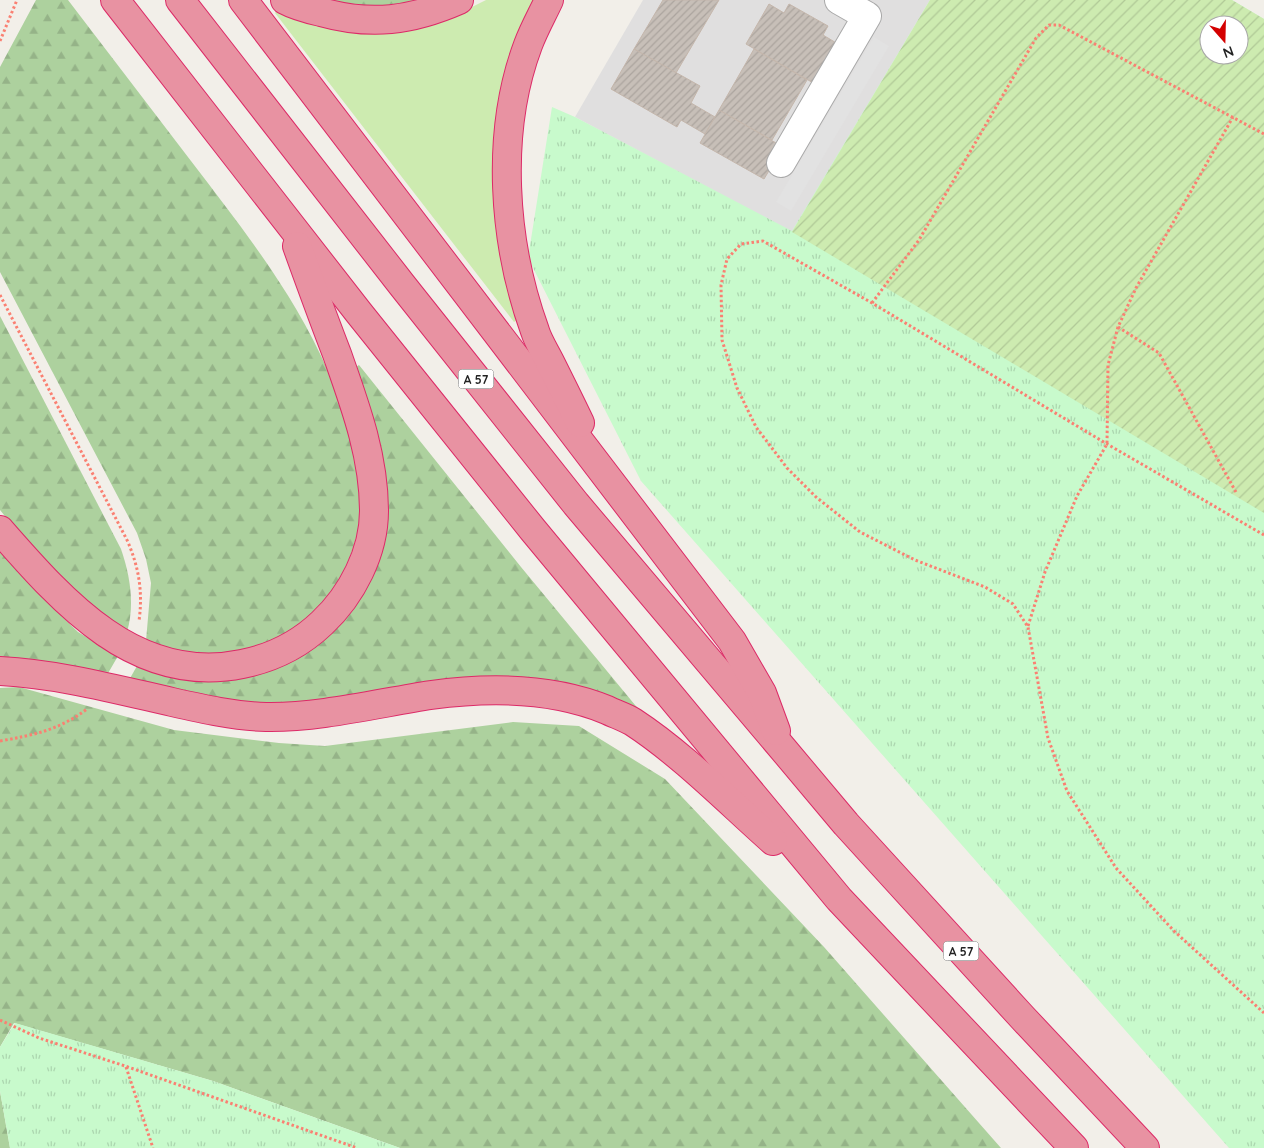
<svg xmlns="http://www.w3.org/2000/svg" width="1264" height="1148" viewBox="0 0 1264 1148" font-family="Quicksand,sans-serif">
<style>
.residential{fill:#e0dfdf}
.grass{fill:#cdebb0}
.forest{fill:url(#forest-firs)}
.park{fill:url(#park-tufts);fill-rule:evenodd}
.garden{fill:url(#garden-furrows);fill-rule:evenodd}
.parking{fill:#e2e2e2}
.building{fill:url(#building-hatch);stroke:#c4b6ab}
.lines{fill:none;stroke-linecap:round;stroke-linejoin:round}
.minor-casing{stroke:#a9a9a9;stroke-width:30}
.highway-casing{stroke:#dc2a67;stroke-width:30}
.path{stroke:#fa8072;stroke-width:3;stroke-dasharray:2.5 2.5;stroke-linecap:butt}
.minor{stroke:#fff;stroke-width:28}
.highway{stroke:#e892a2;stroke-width:28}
.labels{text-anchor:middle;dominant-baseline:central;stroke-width:5;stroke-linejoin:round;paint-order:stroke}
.shield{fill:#fff;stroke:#646464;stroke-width:1}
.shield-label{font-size:12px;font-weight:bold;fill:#222}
</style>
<defs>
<pattern id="forest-firs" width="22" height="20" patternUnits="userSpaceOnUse" patternTransform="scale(1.25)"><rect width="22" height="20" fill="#add19e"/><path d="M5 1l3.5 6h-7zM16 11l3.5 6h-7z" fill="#95b388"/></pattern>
<pattern id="park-tufts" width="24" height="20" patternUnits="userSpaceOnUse" patternTransform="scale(1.25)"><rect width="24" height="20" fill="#c8facc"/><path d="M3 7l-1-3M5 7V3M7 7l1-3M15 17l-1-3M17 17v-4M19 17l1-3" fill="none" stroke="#acd6af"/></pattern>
<pattern id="garden-furrows" width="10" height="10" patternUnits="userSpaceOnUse" patternTransform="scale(1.25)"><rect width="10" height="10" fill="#cdebb0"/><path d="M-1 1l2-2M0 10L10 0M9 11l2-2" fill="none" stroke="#b0c997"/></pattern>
<pattern id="building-hatch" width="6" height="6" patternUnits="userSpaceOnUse" patternTransform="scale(1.25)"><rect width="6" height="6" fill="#c7bfb8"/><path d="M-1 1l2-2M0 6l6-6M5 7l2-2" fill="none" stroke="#aba49e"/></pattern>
</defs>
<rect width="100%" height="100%" fill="#f2efe9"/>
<polygon class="residential" points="643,0 930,0 792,232 575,117"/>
<path class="grass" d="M 486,0 L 534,0 C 521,26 513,52 506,79 C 503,93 499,106 497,120 C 486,188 497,255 519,319 L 514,322 L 275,13 L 277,10 L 295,18 L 322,27 L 365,33 L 450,18 Z"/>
<g class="forest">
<path d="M 36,0 L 68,0 C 109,54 150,107 191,161 C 242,228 294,293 328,371 C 335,387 342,403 347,421 C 351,432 352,444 354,456 C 356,467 360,480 361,491 C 363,536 346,577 317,610 C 289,641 226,662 185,653 C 172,650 159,645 146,641 L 151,583 L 146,559 L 137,533 L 0,272 L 0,67 Z"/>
<path d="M 323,0 L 422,0 C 385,9 359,6 323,0 Z"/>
<path d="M 0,316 L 121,549 C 130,575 135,605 127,632 L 85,602 L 21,536 L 0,510 Z"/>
<path d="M 359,365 L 521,567 L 640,711 L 549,681 L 502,677 L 309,703 L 248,704 L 129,680 L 137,666 C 201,691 267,684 322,641 L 387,498 C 385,447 373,414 356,367 Z"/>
<polygon points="0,551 34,589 78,632 118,656 107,675 0,659"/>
<polygon points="19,687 174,730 279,743 325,746 513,722 579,726 665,779 824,947 1001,1148 400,1148 213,1081 14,1023 0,1047 0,688"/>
<polygon points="0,1091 10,1148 0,1148"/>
</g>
<g class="park">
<path d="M 930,0 L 1232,0 L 1264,19 L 1264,1148 L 1229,1148 L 641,481 L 528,258 L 552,107 L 575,117 L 792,231 ZM 1209,25 L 1239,25 L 1239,55 L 1209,55 Z"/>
<polygon points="15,1023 213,1081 400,1148 10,1148 0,1091 0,1047"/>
</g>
<path class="garden" d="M 930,0 L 1232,0 L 1264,19 L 1264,513 L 792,232 ZM 1209,25 L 1239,25 L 1239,55 L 1209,55 Z"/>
<polygon class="parking" points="874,37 889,46 791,211 776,202"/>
<g class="building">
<polygon points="663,0 719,0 676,73 634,49"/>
<polygon points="769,4 784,13 789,4 828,26 823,35 838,44 815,84 746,44"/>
<polygon points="634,49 700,86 691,103 715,117 705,134 681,120 677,127 611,89"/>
<polygon points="754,49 807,80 772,140 719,110"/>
<polygon points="719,110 783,147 764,179 700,143"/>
</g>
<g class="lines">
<g class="minor-casing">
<polyline id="minor" points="781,163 867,16 839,0"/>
</g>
<g class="highway-casing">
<g id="highway">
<polyline points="115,0 359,313 533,530 839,899 1074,1148"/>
<polyline points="180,0 402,285 576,504 783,749 846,824 1022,1017 1145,1148"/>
<polyline points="243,0 732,641 762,693 776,731"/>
<path d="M 285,0 C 296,6 308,9 321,12 C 371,26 411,21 459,0"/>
<path d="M 549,0 C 542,15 534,29 528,45 C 495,133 503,243 535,331 C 538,341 545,352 550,362 C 560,382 570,402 580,423"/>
<path d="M 0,530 C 63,602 136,686 242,664 C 272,658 300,644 322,623 C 352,595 374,552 374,511 C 374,456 355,405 337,354 C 323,318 310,282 297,246"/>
<path d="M 0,671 C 58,674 115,689 172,702 C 203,709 234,716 266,717 C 318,718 379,703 431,695 C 490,687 551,687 607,710 C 615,714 625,717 633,722 C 682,754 729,802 773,841"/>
</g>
</g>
<g class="path">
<polyline points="0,41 17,0"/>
<path d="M 0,295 L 127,540 C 139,567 143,592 139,621"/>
<polyline points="872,303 919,240 1036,38 1049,25 1059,25 1264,134"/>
<polyline points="1118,327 1159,353 1237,494"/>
<polyline points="1264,535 1107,444 872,303 763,241 741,244 727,259 721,285 722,340 737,388 756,427 787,468 816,497 860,532 915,560 985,587 1013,604 1028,627 1048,738 1067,791 1116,868 1174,931 1264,1013"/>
<polyline points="1028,626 1045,572 1077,496 1107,444 1108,365 1118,327 1136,288 1233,117"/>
<path d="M 0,741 C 34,735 59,730 87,709"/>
<polyline points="0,1020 39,1038 125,1066 357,1148"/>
<polyline points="126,1067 153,1148"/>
</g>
<use href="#minor" class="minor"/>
<use href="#highway" class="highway"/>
</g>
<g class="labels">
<g class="shield">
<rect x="458.5" y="369.5" width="35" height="19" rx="4"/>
<rect x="943.5" y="941.5" width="35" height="19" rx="4"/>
</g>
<g class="shield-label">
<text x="476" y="379">A 57</text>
<text x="961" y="951">A 57</text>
</g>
</g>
<g transform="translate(1224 40) rotate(160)"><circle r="24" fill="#ffffff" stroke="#a7a7a7"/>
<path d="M0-4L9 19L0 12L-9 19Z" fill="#d40000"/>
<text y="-8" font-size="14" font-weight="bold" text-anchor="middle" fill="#222222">N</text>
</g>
</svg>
